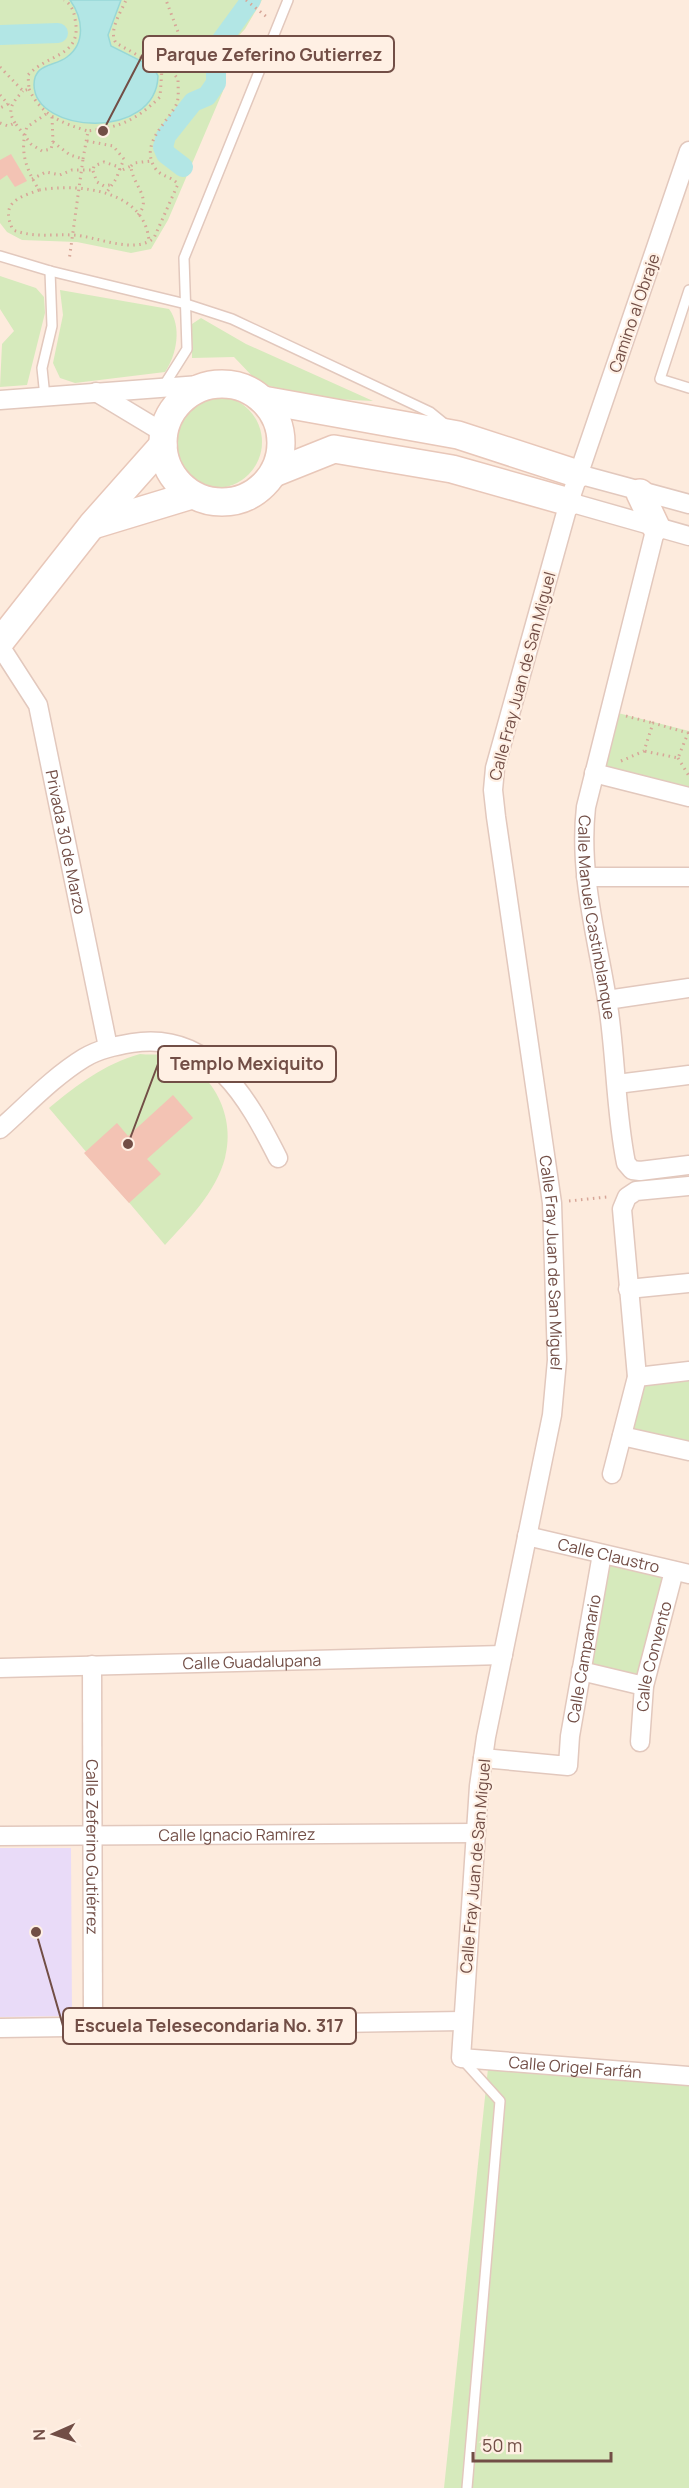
<svg xmlns="http://www.w3.org/2000/svg" width="689" height="2488" viewBox="0 0 689 2488" font-family="Manrope,sans-serif">
<style>
.education{fill:#e9dbf8}
.green{fill:#d6eabc}
.water{fill:#b2e6e5;stroke:#98d8d7;stroke-width:1.5}
.lines{fill:none;stroke-linecap:round;stroke-linejoin:round}
.canal{stroke:#b2e6e5;stroke-width:20}
.building{fill:#f3c3b4}
.lane-casing{stroke:#e2c8bd;stroke-width:12}
.street-casing{stroke:#e2c8bd;stroke-width:21}
.secondary-casing{stroke:#e8c7b9;stroke-width:30}
.path{stroke:#d7a698;stroke-width:3;stroke-dasharray:1.5 4.5;stroke-linecap:butt}
.lane{stroke:#fff;stroke-width:9}
.street{stroke:#fff;stroke-width:18}
.secondary{stroke:#fff;stroke-width:27}
.labels{text-anchor:middle;dominant-baseline:central;stroke-width:4.5;stroke-linejoin:round;paint-order:stroke}
.street-label{font-size:16px;fill:#724e46;stroke:#fff0e4}
.leader{fill:none;stroke:#724e46;stroke-width:2}
.callout-dot{fill:#724e46;stroke:#fff0e4;stroke-width:2}
.callout{fill:#fff0e4;stroke:#724e46;stroke-width:2}
.callout-label{font-size:18px;text-anchor:middle;font-weight:bold;fill:#724e46}
</style>
<rect width="100%" height="100%" fill="#fdebdd"/>
<polygon class="education" points="0,1848 71,1848 72,2016 0,2017"/>
<g class="green">
<polygon points="0,0 262,0 245,29 231,44 226,58 223,91 168,220 151,249 131,253 77,242 22,240 7,232 0,223"/>
<polygon points="0,276 36,288 44,297 45,313 27,385 0,387 2,344 14,331 0,309"/>
<path d="M 60,290 L 169,309 C 182,326 177,355 165,372 L 75,383 L 60,378 L 53,363 L 63,315 Z"/>
<polygon points="201,318 246,344 373,401 313,398 259,383 234,357 192,358 192,324"/>
<circle cx="216" cy="442" r="46"/>
<polygon points="610,711 689,731 689,797 594,773"/>
<path d="M 140,1054 C 148,1055 156,1054 163,1055 C 210,1063 237,1114 225,1158 C 216,1192 188,1220 165,1245 L 49,1108 C 77,1085 104,1064 140,1054 Z"/>
<polygon points="689,1381 689,1445 623,1432 640,1384"/>
<polygon points="606,1560 663,1574 639,1684 581,1666"/>
<polygon points="489,2059 689,2076 689,2488 444,2488"/>
</g>
<path class="water" d="M 70,0 L 121,0 L 108,35 L 111,46 L 153,67 L 158,76 C 156,141 35,134 34,85 C 34,63 54,67 67,57 C 86,43 83,18 70,0 Z"/>
<g class="lines">
<g class="canal">
<polyline points="0,35 58,33"/>
<polyline points="183,167 166,154 163,147 166,136 193,102 207,96 216,83 216,48 251,0"/>
</g>
</g>
<g class="building">
<polygon points="11,154 27,181 15,187 7,175 0,180 0,160"/>
<polygon points="173,1095 193,1118 147,1159 161,1174 129,1203 84,1153 117,1123 128,1136"/>
</g>
<g class="lines">
<g class="lane-casing">
<g id="lane">
<polyline points="0,256 50,271 186,304 232,319 430,412 446,425"/>
<polyline points="689,290 660,379 689,388"/>
<polyline points="163,387 187,349 184,258 288,0"/>
<polyline points="45,397 42,368 52,326 50,271"/>
<polyline points="462,2059 500,2101 467,2488"/>
</g>
</g>
<g class="street-casing">
<g id="street">
<path id="s1" d="M 689,151 L 569,502 L 495,768 L 493,790 L 496,817 L 552,1203 L 557,1360 L 552,1415 L 486,1737 L 479,1786 L 461,2058 L 689,2076"/>
<polyline points="96,392 164,433"/>
<polyline points="0,400 213,384"/>
<polyline points="578,474 689,504"/>
<polyline points="569,502 689,536"/>
<path id="s2" d="M 656,527 L 586,807 C 578,876 599,944 609,1012 C 616,1062 616,1114 626,1163 L 632,1170 L 640,1171 L 689,1165"/>
<path id="s3" d="M 0,646 L 38,705 L 108,1047"/>
<polyline points="594,773 689,797"/>
<polyline points="586,877 689,877"/>
<polyline points="607,1000 689,988"/>
<polyline points="617,1084 689,1075"/>
<path d="M 0,1129 C 27,1105 53,1077 84,1058 C 99,1049 115,1046 132,1043 C 211,1030 248,1099 278,1158"/>
<polyline points="628,1289 689,1283"/>
<polyline points="637,1377 689,1371"/>
<polyline points="622,1436 689,1451"/>
<polyline points="612,1474 637,1377 622,1209 627,1197 636,1191 689,1186"/>
<path id="s4" d="M 527,1536 L 689,1574"/>
<path id="s5" d="M 92,1665 L 93,2027"/>
<path id="s6" d="M 0,1668 L 503,1655"/>
<polyline points="581,1671 644,1686"/>
<path id="s7" d="M 640,1742 L 644,1686 L 674,1571"/>
<path id="s8" d="M 483,1758 L 568,1766 L 570,1736 L 602,1554"/>
<path id="s9" d="M 0,1836 L 475,1833"/>
<polyline points="0,2028 463,2021"/>
</g>
</g>
<g class="secondary-casing">
<g id="secondary">
<circle cx="222" cy="443" r="59"/>
<polyline points="263,400 458,435 578,474"/>
<polyline points="274,473 334,449 452,469 569,502"/>
<polyline points="640,493 656,527"/>
<polyline points="93,525 192,495"/>
<polyline points="0,642 92,525 163,445"/>
</g>
</g>
<g class="path">
<polyline points="246,0 268,18"/>
<path d="M 0,67 L 23,91 L 29,89 L 28,75 C 48,53 83,57 75,19 C 74,11 71,4 64,0"/>
<path d="M 29,89 C 41,115 61,123 88,131"/>
<polyline points="0,95 8,104 0,108"/>
<path d="M 46,114 L 27,127 C 19,151 26,169 39,190 C 79,183 146,190 149,242"/>
<polyline points="52,117 53,142"/>
<polyline points="0,123 8,126 15,123 31,144 42,151 51,149 53,142 70,155 83,159 69,261"/>
<path d="M 15,123 C 6,109 13,102 23,91"/>
<polyline points="87,141 113,146 124,159 116,179 107,192"/>
<path d="M 83,159 L 88,131 C 121,127 136,120 160,97 L 162,69 L 177,46 L 178,32 L 166,0"/>
<polyline points="131,166 134,163 151,161"/>
<polyline points="93,171 97,182 104,186 110,185"/>
<path d="M 32,179 L 46,172 L 60,175 L 72,170 L 93,170 L 94,166 L 104,162 L 119,167 L 120,171 L 131,166 C 132,185 153,198 138,215"/>
<path d="M 39,190 C 17,198 0,203 13,230 C 35,238 51,234 73,235 C 96,236 134,255 154,238 L 178,184 C 171,176 161,177 155,168 C 139,143 168,123 177,103 C 179,97 178,86 178,79 L 170,69 L 162,69 L 116,43 C 108,31 121,12 126,0"/>
<polyline points="626,716 653,723"/>
<polyline points="678,758 689,776"/>
<polyline points="621,761 644,751 653,723 688,733 678,758 644,751"/>
<polyline points="569,1201 607,1197"/>
</g>
<use href="#lane" class="lane"/>
<use href="#street" class="street"/>
<use href="#secondary" class="secondary"/>
</g>
<g class="labels">
<g class="street-label">
<text transform="translate(634 313) rotate(-71)">Camino al Obraje</text>
<text transform="translate(522 676) rotate(-75)">Calle Fray Juan de San Miguel</text>
<text stroke="none"><textPath href="#s3" startOffset="210">Privada 30 de Marzo</textPath></text>
<text stroke="none"><textPath href="#s2" startOffset="400">Calle Manuel Castinblanque</textPath></text>
<text stroke="none"><textPath href="#s1" startOffset="1146">Calle Fray Juan de San Miguel</textPath></text>
<text stroke="none"><textPath href="#s4" startOffset="84">Calle Claustro</textPath></text>
<text stroke="none"><textPath href="#s7" startOffset="87">Calle Convento</textPath></text>
<text stroke="none"><textPath href="#s8" startOffset="194">Calle Campanario</textPath></text>
<text stroke="none"><textPath href="#s6" startOffset="252">Calle Guadalupana</textPath></text>
<text stroke="none"><textPath href="#s9" startOffset="237">Calle Ignacio Ramírez</textPath></text>
<text stroke="none"><textPath href="#s5" startOffset="182">Calle Zeferino Gutiérrez</textPath></text>
<text transform="translate(475 1866) rotate(-85)">Calle Fray Juan de San Miguel</text>
<text stroke="none"><textPath href="#s1" startOffset="2064">Calle Origel Farfán</textPath></text>
</g>
</g>
<path class="leader" d="M103 131L143 54M128 1144L158 1064M36 1932L63 2026"/>
<g class="callout-dot">
<circle cx="103" cy="131" r="6"/>
<circle cx="128" cy="1144" r="6"/>
<circle cx="36" cy="1932" r="6"/>
</g>
<g class="callout">
<rect x="143" y="36" width="251" height="36" rx="6"/>
<rect x="158" y="1046" width="178" height="36" rx="6"/>
<rect x="63" y="2008" width="293" height="36" rx="6"/>
</g>
<g class="callout-label">
<text x="269" y="61">Parque Zeferino Gutierrez</text>
<text x="247" y="1070">Templo Mexiquito</text>
<text x="209" y="2032">Escuela Telesecondaria No. 317</text>
</g>
<g transform="translate(54 2434) rotate(267)" stroke="#fff0e4" stroke-width="4.5" paint-order="stroke">
<path d="M0-4.5L10 22L0 15L-10 22Z" fill="#724e46"/>
<text y="-9" font-size="16" font-weight="bold" text-anchor="middle" fill="#724e46">N</text>
</g>
<path d="M473 2452v9h138v-9" fill="none" stroke="#724e46" stroke-width="3"/>
<text x="482" y="2452" font-size="18" fill="#724e46" stroke="#fff0e4" stroke-width="4.5" paint-order="stroke">50 m</text>
</svg>
